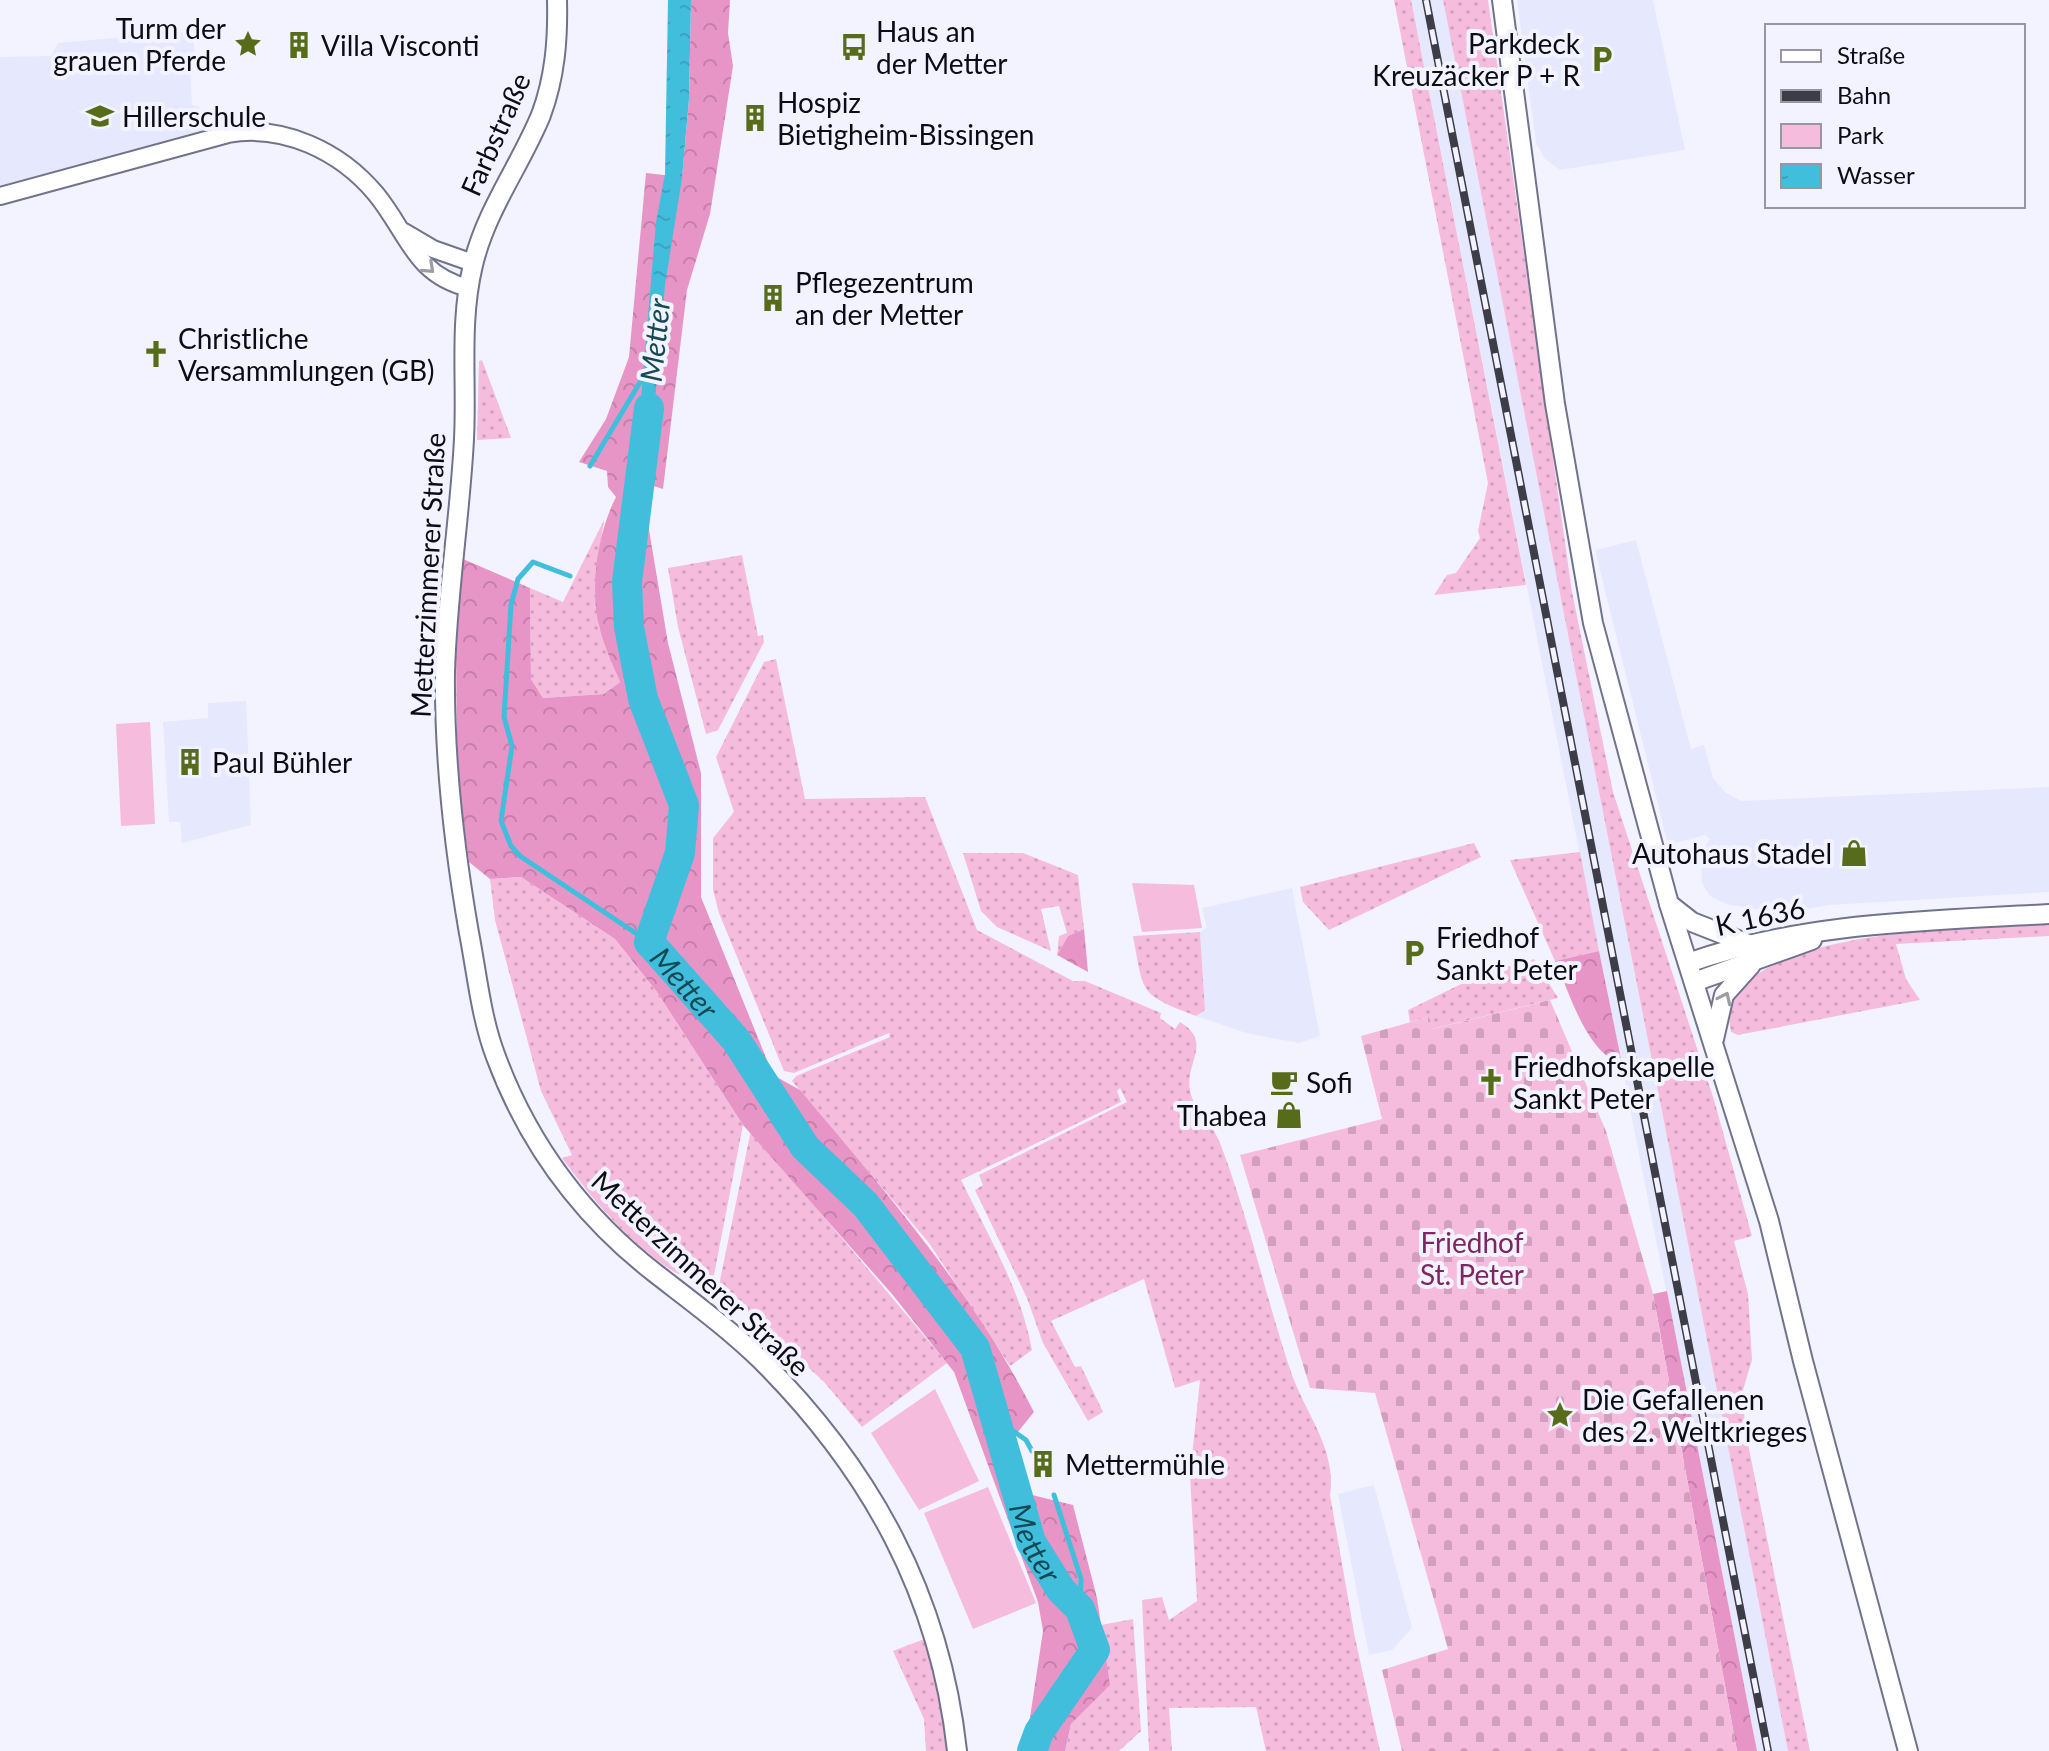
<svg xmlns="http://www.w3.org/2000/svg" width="2049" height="1751" viewBox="0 0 2049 1751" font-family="Lato,sans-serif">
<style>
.built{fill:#e6e8fe}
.grass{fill:url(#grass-dots)}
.forest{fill:url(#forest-crowns)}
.cemetery{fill:url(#cemetery-stones)}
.park{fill:#f6bcde}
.water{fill:url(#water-ripples)}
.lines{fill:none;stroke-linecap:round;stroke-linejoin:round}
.stream{stroke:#42bedd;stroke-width:5}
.river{stroke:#42bedd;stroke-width:30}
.tertiary-casing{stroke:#71738d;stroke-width:20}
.secondary-casing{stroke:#71738d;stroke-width:22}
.tertiary{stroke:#fff;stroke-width:16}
.secondary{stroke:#fff;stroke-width:18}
.rail-casing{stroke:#3d3d47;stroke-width:8}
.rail{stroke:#f2f3ff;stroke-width:5;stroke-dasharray:15;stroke-linecap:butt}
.oneway{stroke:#9e9ea2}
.labels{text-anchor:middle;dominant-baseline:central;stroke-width:8;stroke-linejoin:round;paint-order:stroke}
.poi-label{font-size:28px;fill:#0c0c16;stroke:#f2f3ff;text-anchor:start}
.street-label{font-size:28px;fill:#0c0c16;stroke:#f2f3ff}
.park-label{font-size:28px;fill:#812463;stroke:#f2f3ff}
.water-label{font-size:30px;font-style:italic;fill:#144956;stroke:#f2f3ff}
</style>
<defs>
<pattern id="grass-dots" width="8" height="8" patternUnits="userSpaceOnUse" patternTransform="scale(2)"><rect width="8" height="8" fill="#f6bcde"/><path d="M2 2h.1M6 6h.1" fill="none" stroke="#d2a0be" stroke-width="1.8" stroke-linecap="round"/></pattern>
<pattern id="forest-crowns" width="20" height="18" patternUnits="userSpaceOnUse" patternTransform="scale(2)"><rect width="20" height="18" fill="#e795c6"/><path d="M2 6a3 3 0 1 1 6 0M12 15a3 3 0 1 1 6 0" fill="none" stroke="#c57fa9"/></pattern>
<pattern id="cemetery-stones" width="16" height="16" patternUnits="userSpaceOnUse" patternTransform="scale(2)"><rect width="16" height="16" fill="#f6bcde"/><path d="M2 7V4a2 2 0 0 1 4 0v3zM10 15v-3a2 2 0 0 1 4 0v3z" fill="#d2a0be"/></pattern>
<pattern id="water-ripples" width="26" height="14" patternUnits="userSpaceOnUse" patternTransform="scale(2)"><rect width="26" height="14" fill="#42bedd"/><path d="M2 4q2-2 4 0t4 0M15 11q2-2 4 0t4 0" fill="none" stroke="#39a2bd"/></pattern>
</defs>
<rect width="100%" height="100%" fill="#f2f3ff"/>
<g class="built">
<polygon points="1411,0 1443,0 1788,1751 1757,1751"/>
<polygon points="1517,0 1653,0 1685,150 1560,170 1545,159 1536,143"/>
<polygon points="193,31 196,70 190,70 192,105 199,106 202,130 0,187 0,57 51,56 58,43"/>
<polygon points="1636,540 1691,749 1704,745 1713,778 1726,793 1741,801 2049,787 2049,892 1830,905 1779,913 1726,904 1710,896 1702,883 1701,862 1703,849 1710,839 1705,835 1668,845 1595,550"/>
<polygon points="246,701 251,825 182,843 180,822 169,822 163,722 208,718 208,703"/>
<polygon points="1292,888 1320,1036 1299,1043 1246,1033 1196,1016 1205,1010 1200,932 1207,928 1202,908"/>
<polygon points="1374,1485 1412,1628 1392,1650 1369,1655 1338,1494"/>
</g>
<g class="grass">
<polygon points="1394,0 1411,0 1526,585 1434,595 1447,575 1456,573 1480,538 1478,531 1488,483"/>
<polygon points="1443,0 1488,0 1572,592 1613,792 1714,1100 1752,1236 1734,1241 1748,1294 1752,1360 1743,1390 1745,1429 1810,1751 1788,1751"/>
<polygon points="482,360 511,438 477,440 479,361"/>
<polygon points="604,520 596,573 599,627 620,682 604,694 543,698 531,679 530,588 563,602"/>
<polygon points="742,555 758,636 763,635 764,642 718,730 706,734 678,627 668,568"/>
<path d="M 776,659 L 805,799 L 925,797 L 977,930 L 1073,981 L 1085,981 L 1161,1013 L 1160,1018 L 1175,1029 L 1180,1022 C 1218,1045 1176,1067 1194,1102 C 1202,1115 1214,1128 1220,1143 C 1249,1218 1266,1299 1292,1375 C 1306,1414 1337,1450 1330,1495 L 1355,1638 L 1380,1751 L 1266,1751 L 1256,1707 L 1169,1708 L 1172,1751 L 1149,1751 L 1142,1600 L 1162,1597 L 1169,1620 L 1197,1601 L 1190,1476 L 1200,1380 L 1175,1388 L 1144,1279 L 1051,1321 L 1075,1367 L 1081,1366 L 1103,1412 L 1088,1421 L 1043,1343 L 1027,1298 L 975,1190 L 983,1185 L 979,1175 L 1127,1102 L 1120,1088 L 1117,1091 L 1121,1102 L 961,1180 C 988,1235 1021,1290 1032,1350 L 1010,1366 L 929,1243 L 792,1081 L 796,1076 L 890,1037 L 889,1033 L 794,1073 L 784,1071 L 719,913 L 713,890 L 713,838 L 734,812 L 716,757 L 764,662 Z"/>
<polygon points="1474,843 1481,857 1329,930 1303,902 1300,887"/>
<polygon points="1580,852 1599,951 1555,961 1510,860"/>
<polygon points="963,853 1023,853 1078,875 1084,929 1068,936 1057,955 1059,936 1067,933 1059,906 1041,909 1051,951 997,927 981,911"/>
<path d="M 521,877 L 615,939 L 657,992 L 743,1125 L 714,1275 L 709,1281 C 699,1279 681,1277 673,1271 C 630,1244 592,1199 562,1158 L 572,1155 L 541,1091 L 495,920 L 490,879 Z"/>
<path d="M 2049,923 L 2049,936 L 1896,944 L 1906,979 L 1920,1000 L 1738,1035 L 1731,1032 C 1730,1025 1728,1015 1730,1008 C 1757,926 1978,929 2049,923 Z"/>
<path d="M 1200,932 L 1205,1010 L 1196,1016 C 1139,994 1144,995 1133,936 Z"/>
<polygon points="1534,959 1558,998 1432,1029 1429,1017 1410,1022 1408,1010 1498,966 1515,966"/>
<polygon points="751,1130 947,1363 862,1427 824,1382 719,1285"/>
<polygon points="1133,1619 1141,1731 1119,1751 1065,1751 1071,1724 1109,1685 1101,1625"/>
<polygon points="927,1638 945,1713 949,1751 926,1751 924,1719 893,1651"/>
</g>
<g class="forest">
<path d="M 691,0 L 730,0 L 728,33 L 733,66 L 710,214 L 687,290 L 663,489 L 641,482 L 668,643 L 701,773 L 701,897 L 773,1075 L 800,1090 C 886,1192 973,1292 1034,1412 L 1008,1444 L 1032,1495 L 1073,1505 L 1097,1598 L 1110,1685 L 1071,1724 L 1065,1751 L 1025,1751 L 1043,1631 L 1038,1602 L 954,1372 L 892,1294 L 743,1125 L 657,992 L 615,939 L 521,877 L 490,879 L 469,862 L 457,778 L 456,641 L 463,559 L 530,588 L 531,679 L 543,698 L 604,694 L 620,682 C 613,665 605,648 600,630 C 589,589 597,534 616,497 L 608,487 L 607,471 L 579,462 L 606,419 L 629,357 L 646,173 L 682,177 L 689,99 Z"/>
<polygon points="1084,929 1088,972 1057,955 1068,936"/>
<path d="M 1599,951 L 1622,1064 C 1586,1053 1570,993 1555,961 Z"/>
<polygon points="1667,1291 1757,1751 1737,1751 1653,1294"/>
</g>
<polygon class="cemetery" points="1550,1000 1606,1131 1653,1294 1737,1751 1402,1751 1382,1670 1448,1649 1375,1393 1310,1388 1240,1155 1382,1119 1361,1036 1429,1017 1433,1029"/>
<g class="park">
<polygon points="150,722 155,824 121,826 116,724"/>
<polygon points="1132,883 1194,885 1202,928 1142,932"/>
<polygon points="935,1389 979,1481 919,1510 871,1433"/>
<polygon points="988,1487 1036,1603 973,1629 924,1513"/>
</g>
<polygon class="water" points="668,0 691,0 689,99 682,178 665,285 651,448 637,446 656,222 665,174"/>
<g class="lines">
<g class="stream">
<polyline points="590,466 645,374"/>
<polyline points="570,576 533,562 518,579 511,605 504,717 512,746 501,821 511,846 520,856 649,942"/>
<polyline points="996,1419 1026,1440 1032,1451"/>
<polyline points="1054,1495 1081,1579 1080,1609"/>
</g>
<path class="river" id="s1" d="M 649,408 L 627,582 L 629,627 L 643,699 L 684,805 L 680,853 L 649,942 L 736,1040 L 805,1147 L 865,1204 L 975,1348 L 1031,1542 L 1061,1590 L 1080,1609 L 1095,1650 L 1039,1732 L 1032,1751"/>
<g class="tertiary-casing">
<g id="tertiary">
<path d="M 0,196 L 228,134 C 283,124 340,151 376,194 C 408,233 414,275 469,288"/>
<polyline points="404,232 433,249 473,263"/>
</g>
</g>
<g class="secondary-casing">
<g id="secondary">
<path d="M 557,0 C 558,40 555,77 541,115 C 520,166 486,210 473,265 C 459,323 467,381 464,439 C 460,517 447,595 445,672 C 444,760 454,847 469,933 C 477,974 481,1018 496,1057 C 528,1143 582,1216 655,1273 C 691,1301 728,1328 761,1360 C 871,1470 940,1595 957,1751"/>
<polyline points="1502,0 1555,404 1593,623 1669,904 1769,1221 1803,1361 1908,1751"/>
<polyline points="1669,904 1692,922 1748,944"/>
<path d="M 1688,963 C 1803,922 1928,921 2049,914"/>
<polyline points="1694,982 1812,940"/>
<polyline points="1714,1039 1724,995 1751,965"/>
</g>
</g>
<use href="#tertiary" class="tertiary"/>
<use href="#secondary" class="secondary"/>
<g class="rail-casing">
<polyline id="rail" points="1426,0 1768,1751"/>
</g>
<use href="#rail" class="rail"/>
</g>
<defs><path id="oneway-chevron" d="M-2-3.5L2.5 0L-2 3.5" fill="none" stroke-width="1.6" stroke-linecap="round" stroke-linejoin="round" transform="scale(2)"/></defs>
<g class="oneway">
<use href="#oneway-chevron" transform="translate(429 268) rotate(43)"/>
<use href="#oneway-chevron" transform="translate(1725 998) rotate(-65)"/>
</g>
<defs>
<g id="sight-bare" transform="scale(2.16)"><path d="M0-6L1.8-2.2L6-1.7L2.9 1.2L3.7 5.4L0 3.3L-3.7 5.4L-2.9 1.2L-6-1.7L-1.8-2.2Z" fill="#576c1a" stroke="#f2f3ff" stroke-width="2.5" paint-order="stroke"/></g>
<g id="building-bare" transform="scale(2.16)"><path d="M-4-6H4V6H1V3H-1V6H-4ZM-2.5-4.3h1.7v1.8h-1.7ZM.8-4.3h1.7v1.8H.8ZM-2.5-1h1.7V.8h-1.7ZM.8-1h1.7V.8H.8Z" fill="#576c1a" stroke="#f2f3ff" stroke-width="2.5" paint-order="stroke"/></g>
<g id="bus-bare" transform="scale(2.16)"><path d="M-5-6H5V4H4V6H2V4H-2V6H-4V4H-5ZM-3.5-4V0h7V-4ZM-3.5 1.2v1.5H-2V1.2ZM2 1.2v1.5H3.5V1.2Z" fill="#576c1a" stroke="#f2f3ff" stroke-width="2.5" paint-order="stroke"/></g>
<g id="parking-bare" transform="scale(2.16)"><path d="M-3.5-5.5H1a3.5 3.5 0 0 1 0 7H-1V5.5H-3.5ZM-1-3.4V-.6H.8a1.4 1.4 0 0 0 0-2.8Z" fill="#576c1a" stroke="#f2f3ff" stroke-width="2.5" paint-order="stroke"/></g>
<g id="school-bare" transform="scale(2.16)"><path d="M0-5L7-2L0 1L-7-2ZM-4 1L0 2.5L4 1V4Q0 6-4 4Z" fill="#576c1a" stroke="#f2f3ff" stroke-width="2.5" paint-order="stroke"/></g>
<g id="church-bare" transform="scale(2.16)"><path d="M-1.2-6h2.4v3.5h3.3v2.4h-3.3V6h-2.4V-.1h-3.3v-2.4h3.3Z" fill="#576c1a" stroke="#f2f3ff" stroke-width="2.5" paint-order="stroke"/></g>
<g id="shop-bare" transform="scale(2.16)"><path d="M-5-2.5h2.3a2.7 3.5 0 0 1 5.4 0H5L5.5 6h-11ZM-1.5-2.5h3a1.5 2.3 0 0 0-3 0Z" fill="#576c1a" stroke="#f2f3ff" stroke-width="2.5" paint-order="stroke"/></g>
<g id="cafe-bare" transform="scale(2.16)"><path d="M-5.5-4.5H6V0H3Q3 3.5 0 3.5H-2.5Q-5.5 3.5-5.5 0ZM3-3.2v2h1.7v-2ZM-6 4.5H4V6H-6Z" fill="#576c1a" stroke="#f2f3ff" stroke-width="2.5" paint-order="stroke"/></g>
</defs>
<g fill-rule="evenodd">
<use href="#sight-bare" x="248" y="44"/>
<use href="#building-bare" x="299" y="45"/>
<use href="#bus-bare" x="854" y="47"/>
<use href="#parking-bare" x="1602" y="59"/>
<use href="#school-bare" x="100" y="116"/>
<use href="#building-bare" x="755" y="118"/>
<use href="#building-bare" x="773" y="298"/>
<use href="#church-bare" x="156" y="354"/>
<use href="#building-bare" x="190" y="762"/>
<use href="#shop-bare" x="1854" y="853"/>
<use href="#parking-bare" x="1414" y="953"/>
<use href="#cafe-bare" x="1284" y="1082"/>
<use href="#church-bare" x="1491" y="1082"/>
<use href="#shop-bare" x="1289" y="1115"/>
<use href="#sight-bare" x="1560" y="1415"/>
<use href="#building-bare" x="1043" y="1464"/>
</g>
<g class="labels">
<g class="poi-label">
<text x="226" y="28" text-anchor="end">Turm der<tspan x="226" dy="32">grauen Pferde</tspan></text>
<text x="876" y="31">Haus an<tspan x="876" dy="32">der Metter</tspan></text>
<text x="1580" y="43" text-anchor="end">Parkdeck<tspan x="1580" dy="32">Kreuzäcker P + R</tspan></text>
<text x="321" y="45">Villa Visconti</text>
<text x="777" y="102">Hospiz<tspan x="777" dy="32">Bietigheim-Bissingen</tspan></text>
<text x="122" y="116">Hillerschule</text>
<text x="795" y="282">Pflegezentrum<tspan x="795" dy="32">an der Metter</tspan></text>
<text x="178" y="338">Christliche<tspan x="178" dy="32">Versammlungen (GB)</tspan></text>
<text x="212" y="762">Paul Bühler</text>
<text x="1832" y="853" text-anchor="end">Autohaus Stadel</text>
<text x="1436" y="937">Friedhof<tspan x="1436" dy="32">Sankt Peter</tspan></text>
<text x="1513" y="1066">Friedhofskapelle<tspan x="1513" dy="32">Sankt Peter</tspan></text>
<text x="1306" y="1082">Sofi</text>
<text x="1267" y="1115" text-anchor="end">Thabea</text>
<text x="1582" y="1399">Die Gefallenen<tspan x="1582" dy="32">des 2. Weltkrieges</tspan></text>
<text x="1065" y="1464">Mettermühle</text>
</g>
<g class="street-label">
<text transform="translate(495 134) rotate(-66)">Farbstraße</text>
<text transform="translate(427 575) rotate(-87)">Metterzimmerer Straße</text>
<text transform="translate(1760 916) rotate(-12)">K 1636</text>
<text transform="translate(701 1273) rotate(43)">Metterzimmerer Straße</text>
</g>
<g class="park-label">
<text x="1472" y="1242">Friedhof<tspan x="1472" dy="32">St. Peter</tspan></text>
</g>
<g class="water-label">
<text transform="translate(654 340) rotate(-84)">Metter</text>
<text stroke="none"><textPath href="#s1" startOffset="604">Metter</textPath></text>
<text stroke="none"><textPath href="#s1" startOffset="1276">Metter</textPath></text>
</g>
</g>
<rect x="1765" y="24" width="260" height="184" fill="#f2f3ff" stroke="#9697a2" stroke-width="2"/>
<rect x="1781" y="50" width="40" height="12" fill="#ffffff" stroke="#9697a2" stroke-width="2"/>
<text x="1837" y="64" font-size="24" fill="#0c0c16">Straße</text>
<rect x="1781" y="90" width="40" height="12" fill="#3d3d47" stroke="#9697a2" stroke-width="2"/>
<text x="1837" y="104" font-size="24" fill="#0c0c16">Bahn</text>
<rect x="1781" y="124" width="40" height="24" fill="#f6bcde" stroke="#9697a2" stroke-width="2"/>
<text x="1837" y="144" font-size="24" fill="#0c0c16">Park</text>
<rect x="1781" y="164" width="40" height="24" fill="url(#water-ripples)" stroke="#9697a2" stroke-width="2"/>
<text x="1837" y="184" font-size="24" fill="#0c0c16">Wasser</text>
</svg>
